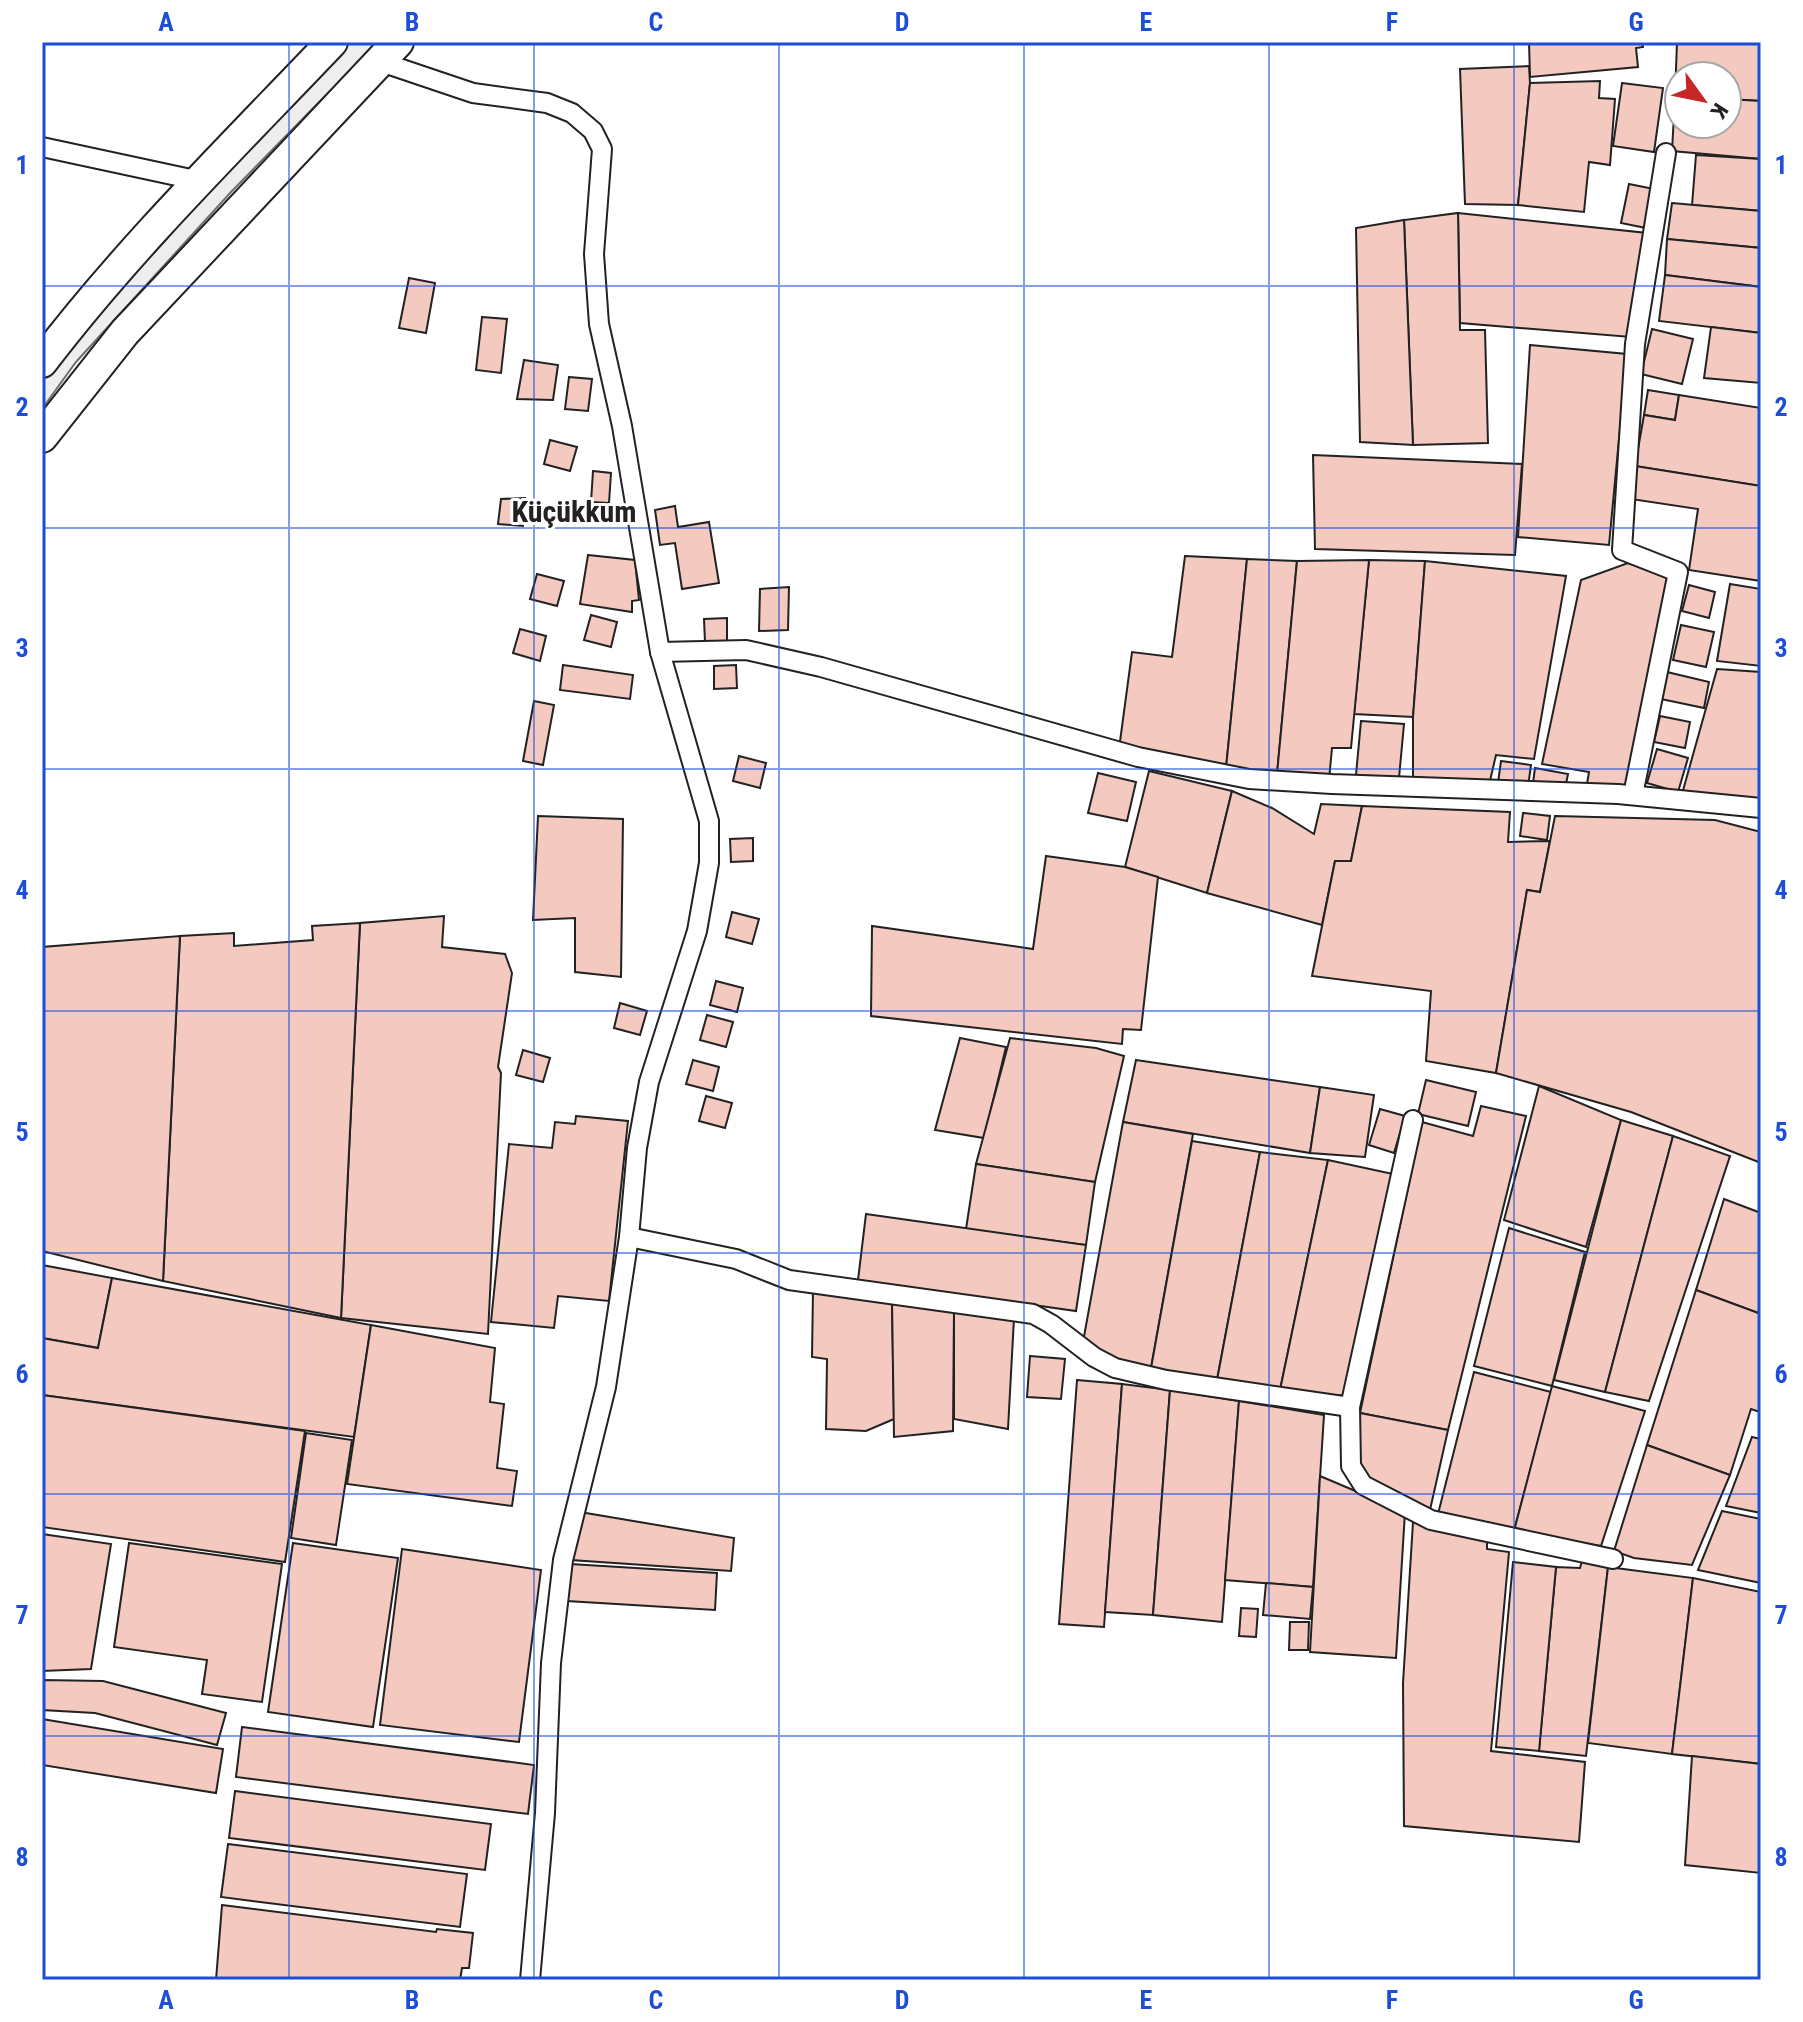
<svg xmlns="http://www.w3.org/2000/svg" width="1803" height="2022" viewBox="0 0 1803 2022" font-family="'Roboto Condensed',sans-serif">
<style>
.green{fill:#eee;stroke:#6f6f6f;stroke-width:2}
.building{fill:#f3c9c0;stroke:#222;stroke-width:2}
.lines{fill:none;stroke-linecap:round;stroke-linejoin:round}
.minor-casing{stroke:#222;stroke-width:22}
.trunk-casing{stroke:#222;stroke-width:34}
.minor{stroke:#fff;stroke-width:18}
.trunk{stroke:#fff;stroke-width:30}
.grid{fill:none;stroke:#1d4ed8;stroke-width:2;stroke-opacity:0.55}
.labels{text-anchor:middle;dominant-baseline:central;stroke-width:6;stroke-linejoin:round;paint-order:stroke}
.district-label{font-size:30px;font-weight:bold;fill:#222;stroke:#fff}
.neatline{fill:none;stroke:#1d4ed8;stroke-width:3}
.grid-label{font-size:26px;text-anchor:middle;font-weight:bold;fill:#1d4ed8}
</style>
<rect width="100%" height="100%" fill="#fff"/>
<polygon class="green" points="350,42 378,42 231,192 76,362 42,409 42,378 64,351 217,181"/>
<g class="building">
<polygon points="1529,42 1642,42 1643,47 1636,48 1638,67 1530,77"/>
<polygon points="1677,42 1761,42 1761,101 1727,99 1727,76 1679,76 1679,97 1675,96"/>
<polygon points="1529,66 1530,83 1518,205 1465,204 1460,69"/>
<polygon points="1600,81 1599,98 1615,99 1610,165 1589,162 1584,212 1518,205 1530,83"/>
<polygon points="1622,83 1663,88 1654,152 1613,146"/>
<polygon points="1675,96 1679,97 1679,124 1727,124 1727,99 1761,101 1761,159 1672,151"/>
<polygon points="1696,155 1761,159 1761,211 1692,205"/>
<polygon points="1629,184 1654,189 1646,228 1621,223"/>
<polygon points="1672,203 1761,211 1761,248 1667,239"/>
<polygon points="1458,213 1647,233 1631,337 1460,323"/>
<polygon points="1458,213 1460,330 1485,330 1488,443 1413,445 1404,220"/>
<polygon points="1404,220 1413,445 1360,442 1356,228"/>
<polygon points="1667,239 1761,248 1761,287 1665,275"/>
<polygon points="1665,275 1761,287 1761,333 1659,321"/>
<polygon points="409,278 435,283 426,333 399,328"/>
<polygon points="482,317 507,319 501,373 476,370"/>
<polygon points="1711,327 1761,333 1761,383 1704,378"/>
<polygon points="1652,329 1693,339 1682,384 1641,374"/>
<polygon points="1530,345 1627,354 1609,545 1518,537"/>
<polygon points="524,360 558,365 553,400 517,399"/>
<polygon points="569,377 592,379 588,411 565,409"/>
<polygon points="1648,390 1679,395 1675,420 1644,415"/>
<polygon points="1679,395 1761,408 1761,486 1635,466 1644,415 1675,420"/>
<polygon points="550,440 577,447 570,471 544,464"/>
<polygon points="1313,455 1522,464 1515,555 1315,549"/>
<polygon points="1635,466 1761,486 1761,581 1689,570 1698,509 1631,499"/>
<polygon points="593,471 611,473 609,503 591,502"/>
<polygon points="525,498 523,526 498,524 501,499"/>
<polygon points="675,506 678,527 709,522 719,583 682,589 675,543 660,545 655,510"/>
<polygon points="588,555 635,560 639,600 632,601 632,612 580,604"/>
<polygon points="1185,556 1247,559 1226,768 1119,749 1132,652 1172,657"/>
<polygon points="1247,559 1297,561 1277,774 1226,768"/>
<polygon points="1369,560 1425,561 1413,717 1354,714"/>
<polygon points="1369,560 1351,748 1332,748 1329,780 1277,774 1297,561"/>
<polygon points="1425,561 1566,576 1534,759 1496,755 1489,785 1413,779 1413,717"/>
<polygon points="1628,563 1671,579 1626,788 1587,784 1589,772 1542,764 1581,580"/>
<polygon points="537,574 564,581 557,606 530,599"/>
<polygon points="1730,584 1761,589 1761,666 1717,661"/>
<polygon points="1689,585 1715,592 1709,618 1682,611"/>
<polygon points="789,587 788,630 759,631 760,589"/>
<polygon points="591,615 617,622 611,647 584,640"/>
<polygon points="727,618 727,641 705,642 704,619"/>
<polygon points="1681,625 1714,632 1706,667 1673,660"/>
<polygon points="520,629 546,636 540,661 513,653"/>
<polygon points="563,665 633,675 630,699 560,690"/>
<polygon points="736,665 737,688 714,689 714,666"/>
<polygon points="1717,669 1761,672 1761,801 1682,794"/>
<polygon points="1667,672 1709,682 1704,708 1661,699"/>
<polygon points="534,701 554,705 543,765 523,761"/>
<polygon points="1660,716 1690,722 1685,748 1654,742"/>
<polygon points="1361,721 1404,724 1399,778 1356,775"/>
<polygon points="1657,749 1688,758 1678,792 1647,783"/>
<polygon points="739,756 766,763 760,788 733,781"/>
<polygon points="1501,761 1531,765 1528,787 1498,783"/>
<polygon points="1535,768 1568,774 1565,789 1533,783"/>
<polygon points="1149,771 1232,791 1207,893 1125,867"/>
<polygon points="1098,773 1136,782 1127,821 1088,813"/>
<polygon points="1232,791 1272,808 1314,834 1321,804 1362,806 1351,861 1335,861 1322,925 1207,893"/>
<polygon points="1362,806 1510,812 1508,842 1550,841 1540,892 1527,890 1496,1073 1426,1061 1431,991 1312,976 1335,861 1351,861"/>
<polygon points="1523,813 1550,816 1547,840 1520,836"/>
<polygon points="538,816 623,819 621,977 575,972 575,918 533,920"/>
<polygon points="1555,816 1715,820 1761,832 1759,866 1761,866 1761,1163 1631,1112 1496,1073 1527,890 1540,892"/>
<polygon points="753,838 753,861 731,862 730,839"/>
<polygon points="1046,856 1125,867 1158,877 1141,1030 1123,1029 1122,1044 871,1016 872,926 1033,949"/>
<polygon points="732,912 759,919 752,944 726,937"/>
<polygon points="444,916 442,947 505,954 512,973 498,1067 501,1073 488,1334 341,1318 360,923"/>
<polygon points="360,923 341,1318 163,1281 180,936 234,933 234,946 313,940 312,926"/>
<polygon points="180,936 163,1281 42,1251 42,947"/>
<polygon points="716,981 743,988 737,1012 710,1005"/>
<polygon points="620,1003 647,1011 640,1035 614,1028"/>
<polygon points="707,1015 733,1022 726,1047 700,1040"/>
<polygon points="960,1038 1006,1047 984,1138 935,1130"/>
<polygon points="1010,1038 1096,1048 1124,1056 1095,1182 976,1164"/>
<polygon points="523,1050 550,1058 543,1082 516,1075"/>
<polygon points="693,1060 719,1067 713,1091 686,1084"/>
<polygon points="1136,1060 1320,1087 1310,1153 1123,1122"/>
<polygon points="1426,1080 1476,1092 1468,1126 1418,1114"/>
<polygon points="1539,1086 1621,1120 1586,1247 1504,1220"/>
<polygon points="1320,1087 1374,1095 1365,1157 1310,1153"/>
<polygon points="706,1096 732,1103 725,1128 699,1121"/>
<polygon points="1481,1106 1526,1116 1448,1430 1360,1413 1422,1122 1473,1136"/>
<polygon points="1380,1109 1405,1116 1394,1153 1369,1145"/>
<polygon points="576,1116 628,1121 609,1301 558,1296 554,1328 491,1322 509,1144 552,1148 555,1122 575,1124"/>
<polygon points="1621,1120 1673,1136 1605,1392 1554,1380"/>
<polygon points="1123,1122 1193,1134 1151,1368 1123,1364 1083,1342"/>
<polygon points="1673,1136 1730,1156 1649,1401 1605,1392"/>
<polygon points="1192,1141 1260,1152 1217,1380 1151,1368"/>
<polygon points="1260,1152 1328,1160 1280,1390 1217,1380"/>
<polygon points="1328,1160 1393,1174 1345,1395 1323,1397 1280,1390"/>
<polygon points="976,1164 1095,1182 1086,1245 966,1229"/>
<polygon points="1724,1199 1761,1213 1761,1304 1758,1313 1696,1290"/>
<polygon points="866,1214 1086,1245 1076,1311 858,1280"/>
<polygon points="1509,1228 1585,1252 1552,1386 1474,1366"/>
<polygon points="42,1265 112,1278 98,1348 42,1338"/>
<polygon points="112,1278 371,1325 354,1437 42,1395 42,1338 98,1348"/>
<polygon points="813,1289 892,1301 894,1419 866,1431 826,1429 827,1359 812,1357"/>
<polygon points="1696,1290 1761,1314 1761,1410 1760,1412 1751,1409 1730,1475 1647,1445"/>
<polygon points="892,1301 954,1309 953,1431 894,1437"/>
<polygon points="954,1309 1014,1318 1008,1429 954,1419"/>
<polygon points="371,1325 495,1348 490,1402 504,1404 497,1468 517,1471 512,1506 347,1484"/>
<polygon points="1030,1356 1065,1359 1061,1399 1027,1397"/>
<polygon points="1474,1372 1551,1392 1514,1531 1438,1514"/>
<polygon points="1077,1380 1122,1384 1104,1627 1059,1624"/>
<polygon points="1122,1384 1170,1390 1153,1615 1105,1612"/>
<polygon points="1552,1386 1645,1411 1601,1546 1514,1531"/>
<polygon points="1170,1390 1239,1401 1222,1622 1153,1615"/>
<polygon points="42,1395 305,1431 285,1562 42,1527"/>
<polygon points="1239,1401 1324,1415 1313,1587 1225,1580"/>
<polygon points="1360,1413 1448,1430 1430,1510 1365,1477 1357,1465 1354,1444"/>
<polygon points="306,1433 352,1440 336,1545 291,1538"/>
<polygon points="1752,1437 1761,1439 1761,1513 1726,1506"/>
<polygon points="1647,1445 1730,1475 1692,1565 1634,1558 1614,1551"/>
<polygon points="1320,1476 1405,1512 1396,1658 1310,1652"/>
<polygon points="1722,1511 1761,1519 1761,1583 1698,1570"/>
<polygon points="580,1512 734,1538 731,1571 571,1560"/>
<polygon points="1413,1522 1487,1540 1487,1549 1509,1552 1491,1751 1585,1762 1579,1842 1404,1826 1403,1683"/>
<polygon points="42,1534 111,1544 91,1669 42,1671"/>
<polygon points="129,1543 282,1564 262,1702 202,1694 207,1660 114,1647"/>
<polygon points="293,1543 398,1558 373,1727 268,1712"/>
<polygon points="402,1549 541,1570 519,1742 380,1725"/>
<polygon points="1582,1561 1608,1567 1586,1756 1539,1751 1556,1567 1580,1568"/>
<polygon points="1513,1562 1556,1567 1539,1751 1496,1747"/>
<polygon points="570,1564 717,1573 715,1610 567,1601"/>
<polygon points="1608,1567 1693,1578 1672,1754 1588,1743"/>
<polygon points="1693,1578 1761,1592 1761,1764 1672,1754"/>
<polygon points="1266,1583 1313,1587 1310,1619 1263,1615"/>
<polygon points="1241,1608 1258,1609 1256,1637 1239,1636"/>
<polygon points="1290,1622 1309,1622 1308,1650 1289,1650"/>
<polygon points="42,1680 103,1681 226,1713 217,1745 95,1713 42,1710"/>
<polygon points="42,1719 223,1749 216,1793 42,1765"/>
<polygon points="242,1727 534,1765 528,1814 236,1777"/>
<polygon points="1692,1756 1761,1764 1761,1873 1685,1865"/>
<polygon points="235,1791 491,1824 485,1870 229,1838"/>
<polygon points="228,1844 467,1874 460,1927 221,1897"/>
<polygon points="222,1905 436,1932 437,1929 473,1933 469,1968 462,1968 460,1980 216,1980"/>
</g>
<g class="lines">
<g class="minor-casing">
<g id="minor">
<polyline points="381,62 473,93 547,103 572,113 593,131 602,149 594,254 599,324 622,426 660,652 709,821 709,863 697,931 649,1082 637,1148 629,1237 606,1387 563,1560 551,1663 545,1813 530,1980"/>
<polyline points="42,147 200,181"/>
<polyline points="660,652 746,650 821,667 1138,757 1249,779 1332,784 1618,794 1761,808"/>
<polyline points="1633,795 1678,572 1622,550 1635,344 1666,153"/>
<polyline points="1413,1120 1350,1407 1351,1466 1363,1485 1431,1520 1613,1559"/>
<polyline points="629,1237 736,1259 789,1280 1033,1314 1051,1324 1094,1357 1115,1368 1166,1380 1350,1407"/>
</g>
</g>
<g class="trunk-casing">
<g id="trunk">
<path d="M 42,362 C 128,249 234,145 332,42"/>
<polyline points="42,437 125,332 398,42"/>
</g>
</g>
<use href="#minor" class="minor"/>
<use href="#trunk" class="trunk"/>
</g>
<path class="grid" d="M 289,42 L 289,1980M 534,42 L 534,1980M 779,42 L 779,1980M 1024,42 L 1024,1980M 1269,42 L 1269,1980M 1514,42 L 1514,1980M 42,286 L 1761,286M 42,528 L 1761,528M 42,769 L 1761,769M 42,1011 L 1761,1011M 42,1253 L 1761,1253M 42,1494 L 1761,1494M 42,1736 L 1761,1736"/>
<g class="labels">
<g class="district-label">
<text x="574" y="511">Küçükkum</text>
</g>
</g>
<rect width="1803" height="2022" fill="none" stroke="#ffffff" stroke-width="88"/>
<g transform="translate(1703 100) rotate(123)"><circle r="38" fill="#ffffff" stroke="#a7a7a7" stroke-width="2"/>
<path d="M0-6L14 30L0 20L-14 30Z" fill="#c62828"/>
<text y="-12" font-size="22" font-weight="bold" text-anchor="middle" fill="#222222">K</text>
</g>
<rect x="44" y="44" width="1715" height="1934" class="neatline"/>
<g class="grid-label">
<text x="166" y="31">A</text>
<text x="412" y="31">B</text>
<text x="656" y="31">C</text>
<text x="902" y="31">D</text>
<text x="1146" y="31">E</text>
<text x="1392" y="31">F</text>
<text x="1636" y="31">G</text>
<text x="22" y="174">1</text>
<text x="1781" y="174">1</text>
<text x="22" y="416">2</text>
<text x="1781" y="416">2</text>
<text x="22" y="657">3</text>
<text x="1781" y="657">3</text>
<text x="22" y="899">4</text>
<text x="1781" y="899">4</text>
<text x="22" y="1141">5</text>
<text x="1781" y="1141">5</text>
<text x="22" y="1383">6</text>
<text x="1781" y="1383">6</text>
<text x="22" y="1624">7</text>
<text x="1781" y="1624">7</text>
<text x="22" y="1866">8</text>
<text x="1781" y="1866">8</text>
<text x="166" y="2009">A</text>
<text x="412" y="2009">B</text>
<text x="656" y="2009">C</text>
<text x="902" y="2009">D</text>
<text x="1146" y="2009">E</text>
<text x="1392" y="2009">F</text>
<text x="1636" y="2009">G</text>
</g>
</svg>
